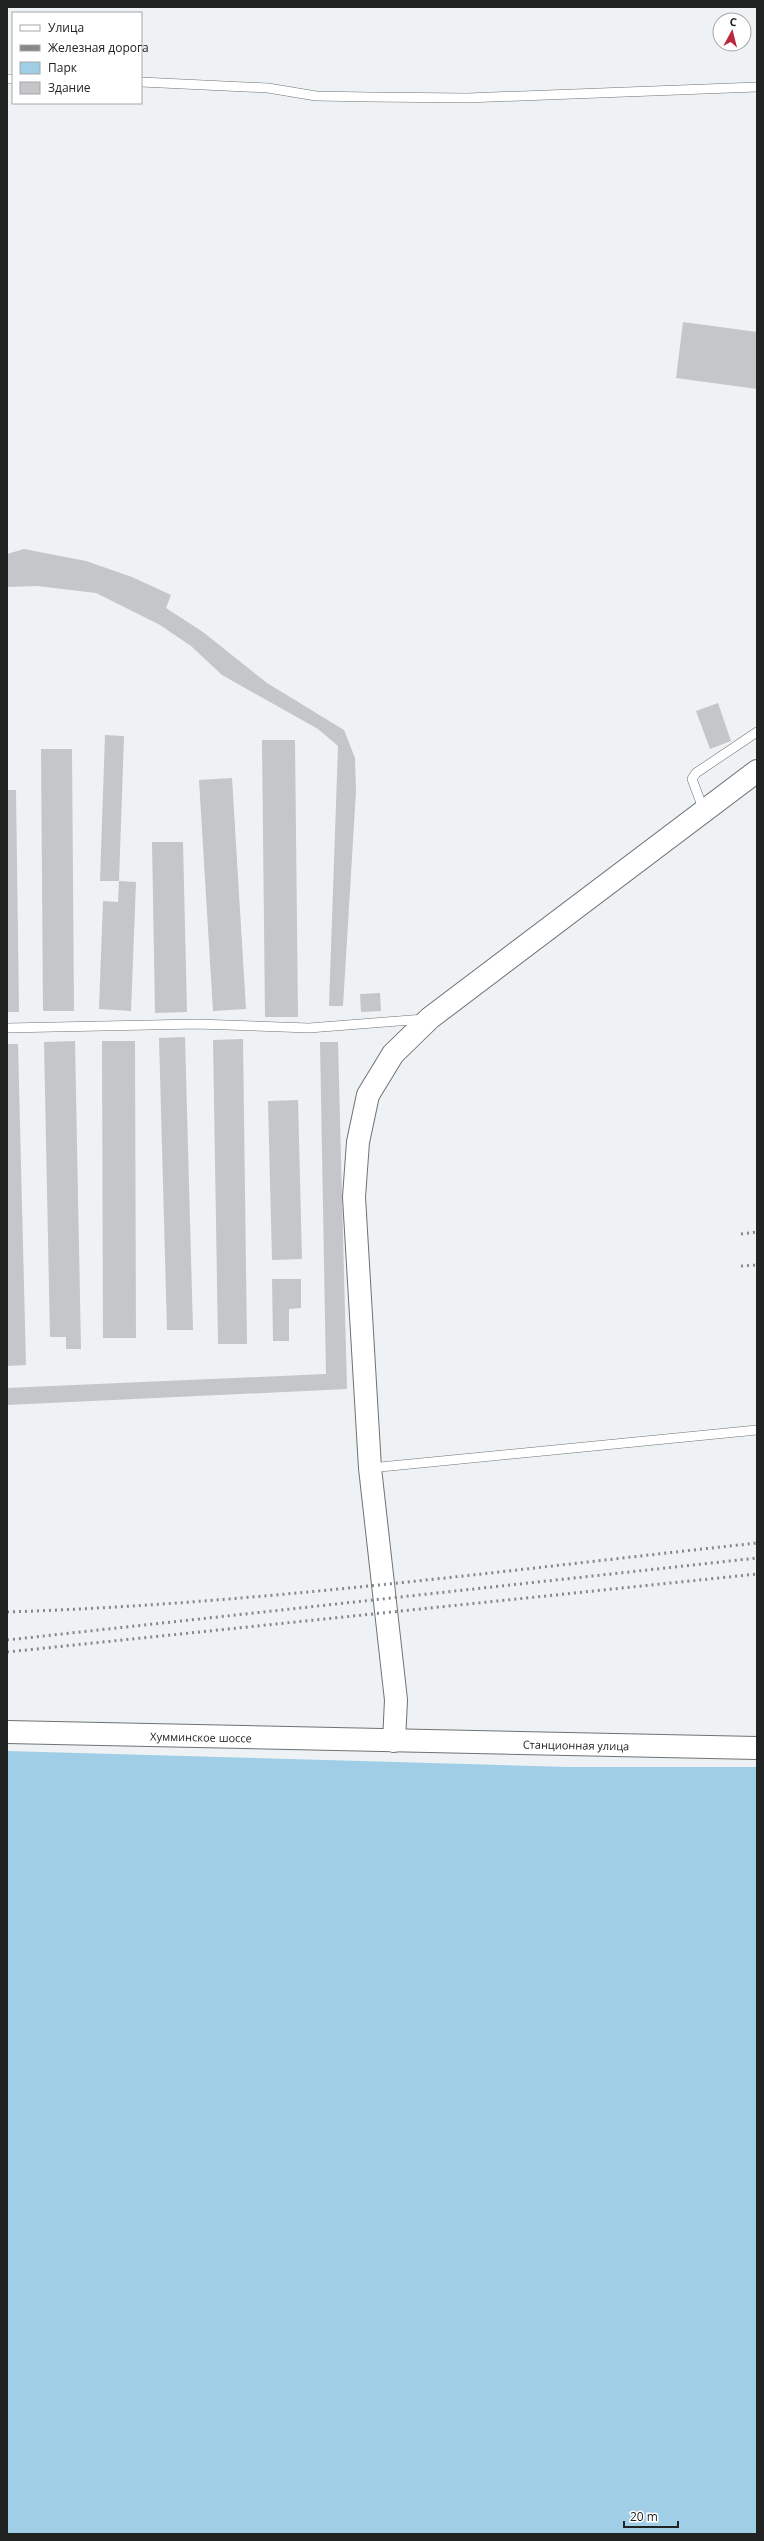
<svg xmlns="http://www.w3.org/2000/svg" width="764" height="2541" viewBox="0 0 764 2541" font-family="'Open Sans',sans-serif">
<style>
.green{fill:#9fcee6}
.building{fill:#c4c6ca}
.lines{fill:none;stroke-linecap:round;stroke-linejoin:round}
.lane-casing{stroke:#6e7274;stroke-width:10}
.secondary-casing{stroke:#6e7274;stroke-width:24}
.lane{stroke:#fff;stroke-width:9}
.secondary{stroke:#fff;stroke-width:22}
.rail{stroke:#85888a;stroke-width:3;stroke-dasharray:2 4;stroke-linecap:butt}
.labels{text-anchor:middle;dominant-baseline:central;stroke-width:3;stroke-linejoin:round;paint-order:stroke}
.street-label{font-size:11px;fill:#212323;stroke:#fff}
</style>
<rect width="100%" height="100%" fill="#eef2f5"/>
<polygon class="green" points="7,1751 567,1767 757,1767 757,2534 7,2534"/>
<g class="building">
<polygon points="683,322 757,332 757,389 676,378"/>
<polygon points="24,549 86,561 132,577 171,595 166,608 203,632 267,683 344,730 355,758 356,791 343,1006 329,1006 338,746 318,729 222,675 191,646 160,625 96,593 37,586 7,587 7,554"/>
<polygon points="718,703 731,741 710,749 696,711"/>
<polygon points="105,735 124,736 119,881 100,881"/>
<polygon points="262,740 295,740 298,1017 265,1017"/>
<polygon points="41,749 72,749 74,1011 43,1011"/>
<polygon points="232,778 246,1009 213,1011 199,780"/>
<polygon points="7,790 16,790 19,1012 7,1012"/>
<polygon points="152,842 183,842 187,1012 155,1013"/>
<polygon points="119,881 136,882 131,1011 99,1009 103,901 118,902"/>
<polygon points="380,993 381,1011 361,1012 360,994"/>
<polygon points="185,1037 193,1330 167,1330 159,1038"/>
<polygon points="243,1039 247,1344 218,1344 213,1040"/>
<polygon points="75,1041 81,1349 66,1349 66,1337 50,1337 44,1042"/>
<polygon points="102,1041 135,1041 136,1338 103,1338"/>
<polygon points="320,1042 338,1042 347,1389 7,1405 7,1388 326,1374"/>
<polygon points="7,1044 18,1044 26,1365 7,1366"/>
<polygon points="298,1100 302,1259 272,1260 268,1101"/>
<polygon points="272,1279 301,1279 301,1308 289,1309 289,1341 273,1341"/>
</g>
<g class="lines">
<g class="lane-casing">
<g id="lane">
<polyline points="7,79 13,79"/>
<polyline points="141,82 268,88 316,96 370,97 467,98 757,87"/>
<polyline points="704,811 692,779 696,773 757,732"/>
<polyline points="7,1028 197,1024 309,1028 424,1019"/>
<polyline points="370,1468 757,1430"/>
</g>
</g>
<g class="secondary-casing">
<g id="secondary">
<polyline points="7,1732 757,1748"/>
<polyline points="394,1741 396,1700 370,1468 354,1197 358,1142 368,1095 393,1054 430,1018 757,771"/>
</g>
</g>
<use href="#lane" class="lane"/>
<use href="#secondary" class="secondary"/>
<g class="rail">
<polyline points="741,1234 757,1232"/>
<polyline points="741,1266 757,1265"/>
<path d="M 7,1612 C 258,1604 507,1570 757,1543"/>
<polyline points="7,1640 757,1558"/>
<polyline points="7,1652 757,1574"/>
</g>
</g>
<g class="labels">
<g class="street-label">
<text transform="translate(201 1737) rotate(1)">Хумминское шоссе</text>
<text transform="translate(576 1745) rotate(1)">Станционная улица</text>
</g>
</g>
<rect width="764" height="2541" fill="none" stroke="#212323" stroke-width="16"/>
<rect x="12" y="12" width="130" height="92" fill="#ffffff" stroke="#a6a7a7"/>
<rect x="20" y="25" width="20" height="6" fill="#ffffff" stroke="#a6a7a7"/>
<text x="48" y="32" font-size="12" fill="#212323">Улица</text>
<rect x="20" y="45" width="20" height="6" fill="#85888a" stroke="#a6a7a7"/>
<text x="48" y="52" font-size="12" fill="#212323">Железная дорога</text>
<rect x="20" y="62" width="20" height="12" fill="#9fcee6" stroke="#a6a7a7"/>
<text x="48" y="72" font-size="12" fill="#212323">Парк</text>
<rect x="20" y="82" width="20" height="12" fill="#c4c6ca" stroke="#a6a7a7"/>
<text x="48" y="92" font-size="12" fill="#212323">Здание</text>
<g transform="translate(732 32) rotate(7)"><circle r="19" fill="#ffffff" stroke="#a6a7a7"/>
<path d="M0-3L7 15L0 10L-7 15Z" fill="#b9283f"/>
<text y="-6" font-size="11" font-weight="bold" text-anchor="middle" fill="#212323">С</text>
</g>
<path d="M624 2521v6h54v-6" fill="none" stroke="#212323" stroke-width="2"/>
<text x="630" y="2521" font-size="12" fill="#212323" stroke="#ffffff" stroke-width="3" paint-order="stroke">20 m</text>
</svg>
